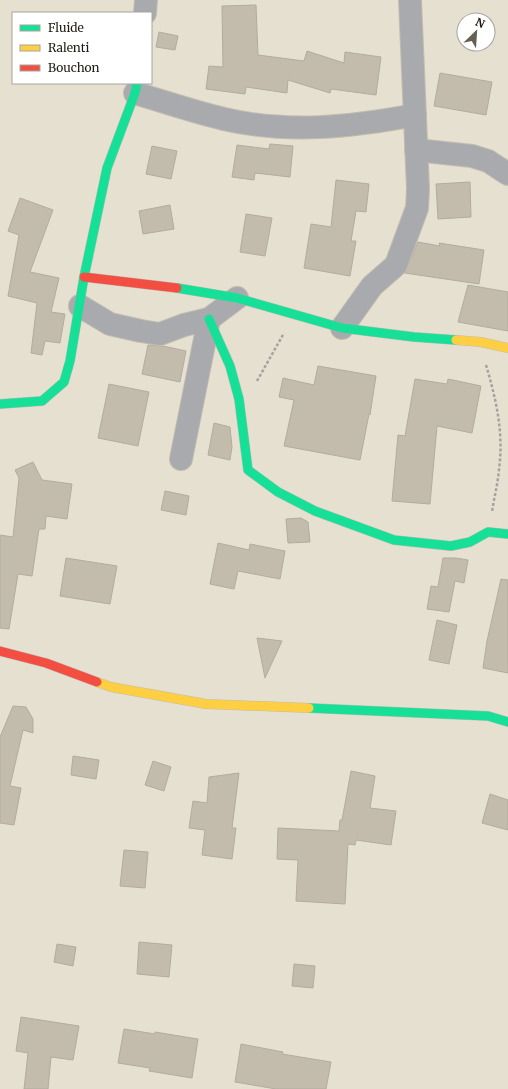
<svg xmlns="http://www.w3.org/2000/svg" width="508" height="1089" viewBox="0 0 508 1089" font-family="Merriweather,serif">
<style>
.building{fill:#c3bcad;stroke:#b1aca1}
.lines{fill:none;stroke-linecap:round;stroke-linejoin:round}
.street-casing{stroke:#c1bcb0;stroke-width:24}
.fast-casing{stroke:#c1bcb0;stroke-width:10}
.slow-casing{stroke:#c1bcb0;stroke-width:10}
.jam-casing{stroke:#c1bcb0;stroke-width:10}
.path{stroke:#a5a3a2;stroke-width:2.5;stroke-dasharray:3 2;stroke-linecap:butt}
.street{stroke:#a9aaad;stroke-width:22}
.fast{stroke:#16e098;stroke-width:9}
.slow{stroke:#ffcf43;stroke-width:9}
.jam{stroke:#f24e42;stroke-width:9}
</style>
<rect width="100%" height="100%" fill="#e6e0d1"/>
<g class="building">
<polygon points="256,5 258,55 304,61 307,51 344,63 345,52 381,57 376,95 331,89 330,93 288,80 287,93 246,87 245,94 206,89 209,66 223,67 222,6"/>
<polygon points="159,32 178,36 175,50 156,47"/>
<polygon points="440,73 492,82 486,115 434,106"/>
<polygon points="270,144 293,146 290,177 255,173 254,180 232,177 237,145 269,149"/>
<polygon points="152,146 177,151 171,179 146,174"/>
<polygon points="336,180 369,184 366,212 356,211 351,241 356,241 350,276 304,268 311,224 331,227"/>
<polygon points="470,182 471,217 438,219 436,184"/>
<polygon points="20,198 53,210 30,272 59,278 51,312 65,314 60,343 45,341 42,355 31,353 37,303 8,296 19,235 8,231"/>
<polygon points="170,205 174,229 143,234 139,211"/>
<polygon points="246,214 272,218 265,256 240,252"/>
<polygon points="418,242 440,246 439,243 484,250 479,284 405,273"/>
<polygon points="468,285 508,292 508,331 458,322"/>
<polygon points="148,345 163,346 186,351 180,382 142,374"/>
<polygon points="318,366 376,376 370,415 369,414 360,460 284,446 294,400 279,397 283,378 314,385"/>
<polygon points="415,379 447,384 448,379 481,386 472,433 437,426 430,504 392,501 398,435 405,436"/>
<polygon points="109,384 149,392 138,446 98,438"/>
<polygon points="214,423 230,427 232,447 230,460 208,455"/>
<polygon points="33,462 42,480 72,484 67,519 46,516 45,529 39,529 32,576 18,574 9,629 0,628 0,535 13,537 19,478 15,470"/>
<polygon points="165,491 189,496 186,515 161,510"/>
<polygon points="301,518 308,522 310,542 288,543 286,519"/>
<polygon points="218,543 249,550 250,544 285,551 280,579 238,571 234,589 210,584"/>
<polygon points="66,558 117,566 110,604 60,596"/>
<polygon points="443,558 456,558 468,560 464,583 455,581 449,612 427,609 431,586 438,587"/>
<polygon points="501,579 508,580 508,673 483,668 487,641"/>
<polygon points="437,620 457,625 449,664 429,660"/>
<polygon points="257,638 282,641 265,678"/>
<polygon points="13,706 26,707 33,719 33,733 23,730 10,786 21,788 14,825 0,823 0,737"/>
<polygon points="73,756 99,760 96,779 71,775"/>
<polygon points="153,761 171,767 164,791 145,785"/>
<polygon points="351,771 375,776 370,808 396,811 391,845 356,840 355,845 348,844 345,904 296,901 298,860 277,859 278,828 339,831 340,820 342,820"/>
<polygon points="239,773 232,828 236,828 232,859 202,855 205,830 189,828 193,801 207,803 209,777"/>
<polygon points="490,794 508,800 508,830 482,823"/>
<polygon points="124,850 148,852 145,888 120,886"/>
<polygon points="139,942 172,945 169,977 137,974"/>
<polygon points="57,944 76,947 73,966 54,962"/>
<polygon points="294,964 315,966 313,988 292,986"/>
<polygon points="21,1017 79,1026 73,1060 51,1057 48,1089 24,1089 28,1053 16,1051"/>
<polygon points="124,1029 155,1034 155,1032 198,1039 192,1078 149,1071 150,1068 118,1063"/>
<polygon points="241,1044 283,1052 282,1054 331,1062 326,1089 276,1089 235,1082"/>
</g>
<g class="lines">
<g class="street-casing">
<g id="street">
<polyline points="145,13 146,0"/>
<path d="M 135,93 C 165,102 194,112 224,119 C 288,134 351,127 415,115"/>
<polyline points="416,150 472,156 488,161 508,174"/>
<polyline points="80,306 110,324 141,331 160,334 184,325 209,319 237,298"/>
<polyline points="342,328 372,286 396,265 417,208 418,189 410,0"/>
<polyline points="181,459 209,319"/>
</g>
</g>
<g class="fast-casing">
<g id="fast">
<polyline points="177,288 237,298 342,328 414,337 456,340"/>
<polyline points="209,319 230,366 239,399 248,470 278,492 315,511 394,540 451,546 470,542 488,532 508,534"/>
<polyline points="0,404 42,401 64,382 70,361 84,277 107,168 135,93 137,83"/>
<polyline points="309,708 488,716 508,722"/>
</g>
</g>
<g class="slow-casing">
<g id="slow">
<polyline points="456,340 481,342 508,348"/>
<polyline points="97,682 111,687 206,704 309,708"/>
</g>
</g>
<g class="jam-casing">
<g id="jam">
<polyline points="84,277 177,288"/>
<polyline points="0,651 46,663 97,682"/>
</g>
</g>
<g class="path">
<path d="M 486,365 C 496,399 504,433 499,469 C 498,483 494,498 492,512"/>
<polyline points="257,381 284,333"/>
</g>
<use href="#street" class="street"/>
<use href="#fast" class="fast"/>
<use href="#slow" class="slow"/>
<use href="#jam" class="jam"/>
</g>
<rect x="12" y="12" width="140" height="72" fill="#ffffff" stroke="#a5a4a0"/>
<rect x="20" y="25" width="20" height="6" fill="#16e098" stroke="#a5a4a0"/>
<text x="48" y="32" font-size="12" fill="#1f1b11">Fluide</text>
<rect x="20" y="45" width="20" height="6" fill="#ffcf43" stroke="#a5a4a0"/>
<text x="48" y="52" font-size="12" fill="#1f1b11">Ralenti</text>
<rect x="20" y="65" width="20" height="6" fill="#f24e42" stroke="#a5a4a0"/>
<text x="48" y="72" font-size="12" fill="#1f1b11">Bouchon</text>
<g transform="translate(476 32) rotate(25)"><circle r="19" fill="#ffffff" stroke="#a5a4a0"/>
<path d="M0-3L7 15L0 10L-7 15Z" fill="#656054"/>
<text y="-6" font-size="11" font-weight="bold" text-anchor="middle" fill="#1f1b11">N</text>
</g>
</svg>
